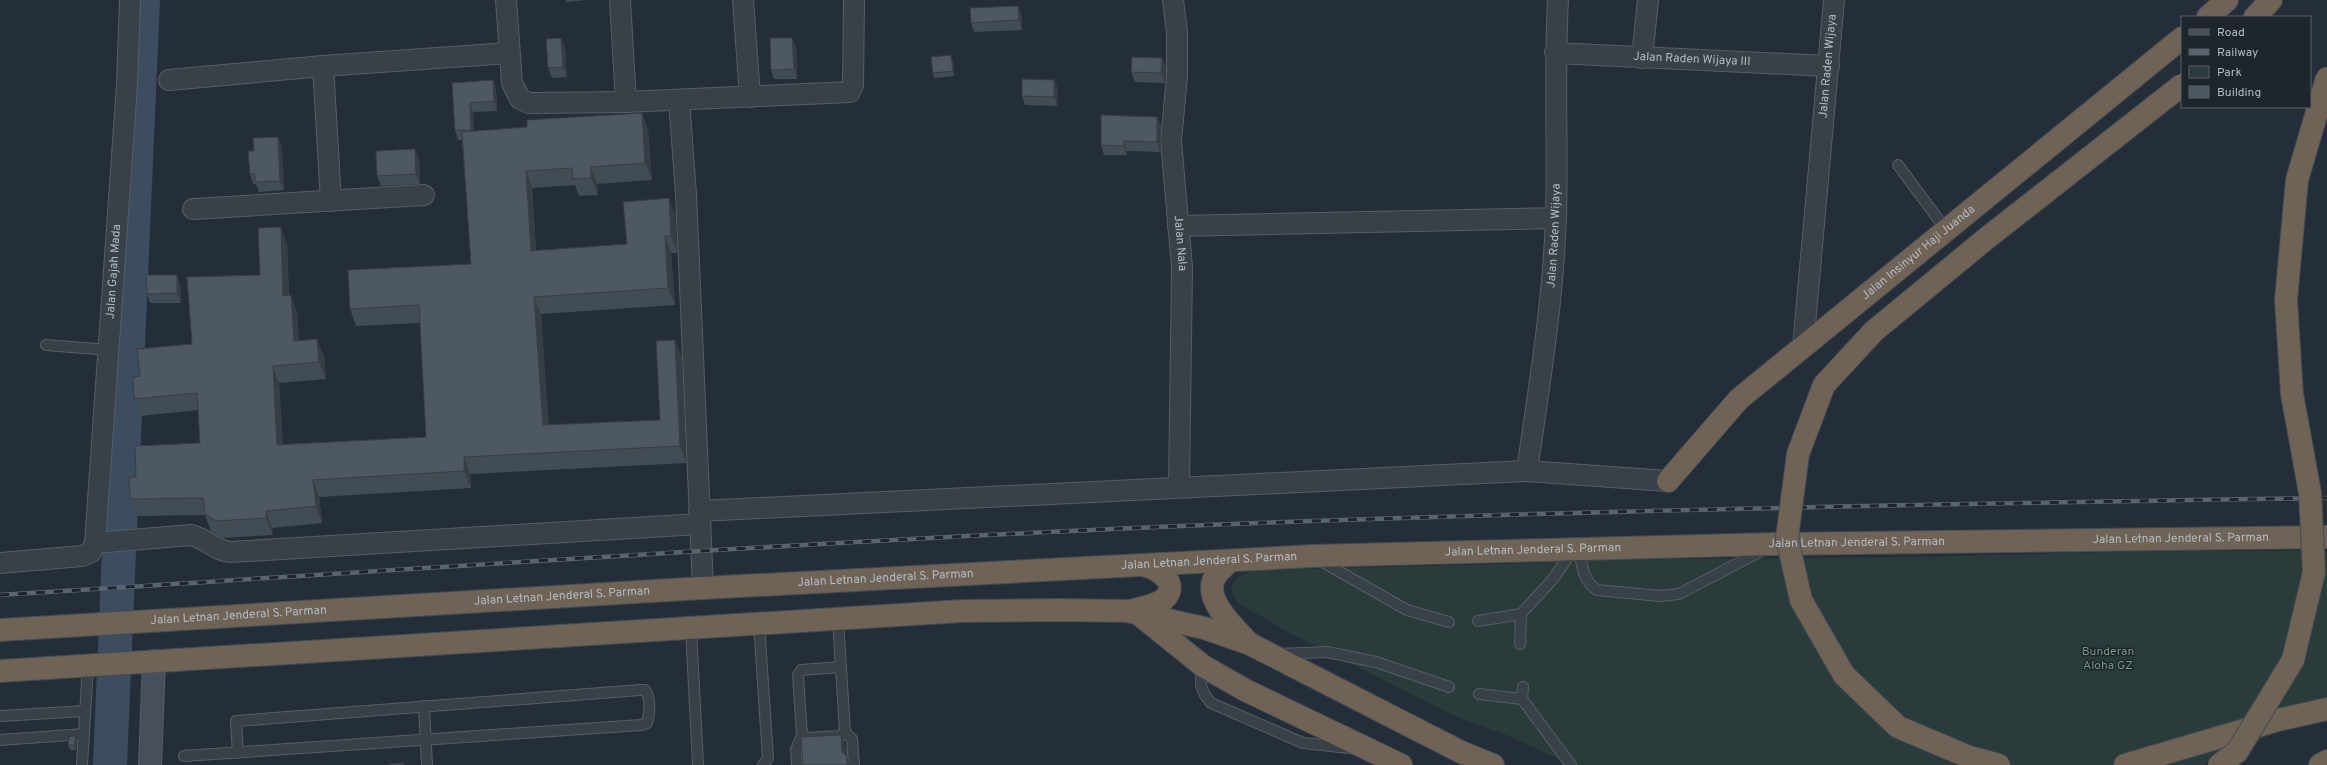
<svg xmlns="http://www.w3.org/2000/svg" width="2327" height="765" viewBox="0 0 2327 765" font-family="Overpass,sans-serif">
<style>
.green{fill:#293c3b}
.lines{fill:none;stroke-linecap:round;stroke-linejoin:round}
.river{stroke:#3b4d5f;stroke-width:34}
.lane-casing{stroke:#565e66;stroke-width:12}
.street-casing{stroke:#565e66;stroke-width:22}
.secondary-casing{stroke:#565e66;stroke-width:24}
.highway-casing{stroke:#434b53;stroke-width:24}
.lane{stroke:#384048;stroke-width:10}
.street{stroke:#384048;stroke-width:20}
.secondary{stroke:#464f5b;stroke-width:22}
.highway{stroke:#6e6355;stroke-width:22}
.rail-casing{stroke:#5a646f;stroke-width:4.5}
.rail{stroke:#1d252d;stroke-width:3;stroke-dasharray:9;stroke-linecap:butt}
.highway-bridge-casing{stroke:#434b53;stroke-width:24;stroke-linecap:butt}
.highway-bridge{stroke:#6e6355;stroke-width:22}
.wall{fill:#424c55}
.shaded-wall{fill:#363e45}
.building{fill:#4d5863;stroke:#363e45}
.labels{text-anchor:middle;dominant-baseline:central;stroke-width:3;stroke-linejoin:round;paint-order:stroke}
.street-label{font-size:12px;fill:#b3bbc4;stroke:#1d252d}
.park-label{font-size:12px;fill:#73987a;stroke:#1d252d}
</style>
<rect width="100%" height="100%" fill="#242e38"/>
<polygon class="green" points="2161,551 2327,551 2327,709 2204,765 1572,765 1506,735 1457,717 1286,631 1238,603 1233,596 1232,585 1240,576 1255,570 1510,564 1571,560 1909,557"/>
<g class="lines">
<g class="river">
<polyline points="120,528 143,0"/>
<polyline points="110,765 119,551"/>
</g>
<g class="lane-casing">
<g id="lane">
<polyline points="1898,165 1947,231"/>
<polyline points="46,345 110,350"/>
<path d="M 1579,550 C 1582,565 1583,581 1597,590 L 1660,596 L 1679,594 L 1765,549"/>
<polyline points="1319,560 1407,610 1449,622"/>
<polyline points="838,620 845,732 840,736 806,738 802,735 798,675 801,670 841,667"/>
<polyline points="1478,621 1521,614 1553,579 1573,550"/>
<polyline points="759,624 768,758 763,765"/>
<polyline points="691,629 698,765"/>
<polyline points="1520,644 1521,614"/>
<polyline points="1278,654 1327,652 1376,662 1449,687"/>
<path d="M 1203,666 C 1199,684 1200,690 1211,703 L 1303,743 L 1349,748"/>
<polyline points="1479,694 1522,699 1571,765"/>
<polyline points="1522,699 1523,687"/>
<polyline points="424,706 427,765"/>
<polyline points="0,716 85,711"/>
<polyline points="845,732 852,739 854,765"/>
<polyline points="0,740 84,734"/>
<path d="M 184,756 C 336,746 488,734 641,725 L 647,723 C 650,714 651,698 645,690 L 640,690 L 236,721 L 238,753"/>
<polyline points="82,765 88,665"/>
<polyline points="797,765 796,750 802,735"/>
</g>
</g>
<g class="street-casing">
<g id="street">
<polyline points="506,0 512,83 520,99 529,103 626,102 850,92 853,85 854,0"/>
<polyline points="620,0 626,102"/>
<polyline points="743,0 750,97"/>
<path id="s1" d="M 1173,0 L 1177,32 L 1177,76 L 1171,141 L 1182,267 L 1179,486"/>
<path id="s2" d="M 1555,53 L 1829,66"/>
<polyline points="1642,58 1648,0"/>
<polyline points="323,66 331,201"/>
<polyline points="169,80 323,66 509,53"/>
<polyline points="679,100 686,194 703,588"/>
<polyline points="193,209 424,195"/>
<polyline points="1178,226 1556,218"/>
<path id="s3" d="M 1803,347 L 1834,0"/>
<path id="s4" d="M 1527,471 C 1539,387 1553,303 1556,218 C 1558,145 1554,73 1558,0"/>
<polyline points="699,511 1527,471 1668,481"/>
<path d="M 95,543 L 191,535 C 207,539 215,551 231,552 L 699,524"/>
<path id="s5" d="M 0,563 L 82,556 L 91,552 L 95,543 L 127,84 L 130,0"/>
</g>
</g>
<g class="secondary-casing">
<polyline id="secondary" points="150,765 154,661"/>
</g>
<g class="highway-casing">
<g id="highway">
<polyline points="2208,17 2227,0"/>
<polyline points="2255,17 2271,0"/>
<path id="s6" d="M 1668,481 L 1739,399 L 2182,38"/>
<path d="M 1230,561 C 1225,566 1218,571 1215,577 C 1202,598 1235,629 1248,642"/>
<path d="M 1130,611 C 1141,608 1154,606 1163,600 C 1182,584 1157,567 1142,565"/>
<polyline points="1141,616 1203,666 1245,690 1401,765"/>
<path id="s7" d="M 0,630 L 703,588 L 1313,556 L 1774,544 L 2327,537"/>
<polyline points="0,671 962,611 1057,610 1127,611 1204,628 1250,644 1461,752 1493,765"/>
<polyline points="2125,765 2278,720 2327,709"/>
<polyline points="2320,765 2327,761"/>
</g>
</g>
<use href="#lane" class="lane"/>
<use href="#street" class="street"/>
<use href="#secondary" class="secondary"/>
<use href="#highway" class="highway"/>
<g class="rail-casing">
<path id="rail" d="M 0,595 C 385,571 771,544 1157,527 C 1547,511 1937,504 2327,498"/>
</g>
<use href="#rail" class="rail"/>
<g class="highway-bridge-casing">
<g id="highway-bridge">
<polyline points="1999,765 1969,757 1898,727 1844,675 1801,600 1787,538 1798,454 1824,385 1874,331 1987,238 2182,85"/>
<polyline points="2219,765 2237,752 2293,660 2314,572 2310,493 2292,394 2286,300 2297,180 2327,78"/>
</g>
</g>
<use href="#highway-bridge" class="highway-bridge"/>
</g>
<g class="wall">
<polygon points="566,0 586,0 566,2"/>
<polygon points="1022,15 1022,30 974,32 971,23"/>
<polygon points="561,38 565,48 567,77 552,78 548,68"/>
<polygon points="792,38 796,47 797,79 774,79 771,70"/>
<polygon points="1162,58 1166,68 1165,83 1135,82 1131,72"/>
<polygon points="953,60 954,76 934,78 933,73"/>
<polygon points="493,80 496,90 497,111 473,112 474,131 527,127 642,113 648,130 652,180 597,184 598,195 579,196 575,185 532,188 536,250 627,244 669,198 675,215 677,253 671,253 675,305 541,314 548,425 660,420 682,357 686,463 470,474 471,488 319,497 322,523 272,528 273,535 222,538 211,531 205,515 136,516 130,499 136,477 200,443 198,410 140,416 134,399 140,376 192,344 260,275 287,244 289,296 297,312 299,340 324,356 326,379 279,383 283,444 426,437 420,323 356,326 350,309 471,264 462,140 458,140 455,130 452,83"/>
<polygon points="1058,89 1057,106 1025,105 1022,96"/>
<polygon points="1157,117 1161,127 1160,152 1127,151 1127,155 1104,155 1101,145"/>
<polygon points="282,146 284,190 259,192 256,184 253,184 250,174 254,151"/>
<polygon points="419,158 420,184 381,186 377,176"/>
<polygon points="180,284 181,303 150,303 147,294"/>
<polygon points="75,736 77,741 76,750 70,750 68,745"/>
</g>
<g class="shaded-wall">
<polygon points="1018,6 1022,15 1022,30 1019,20"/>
<polygon points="561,38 565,48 567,77 563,67"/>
<polygon points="792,38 796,47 797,79 794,69"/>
<polygon points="951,55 953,60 954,76 953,71"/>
<polygon points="1162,58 1166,68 1165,83 1161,73"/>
<polygon points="493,80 496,90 497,111 494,101"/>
<polygon points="1054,80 1058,89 1057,106 1054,97"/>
<polygon points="470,103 473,112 475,139 471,130"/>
<polygon points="642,113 648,130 652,180 645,163"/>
<polygon points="1157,117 1161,127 1160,152 1157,142"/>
<polygon points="278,137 282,146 284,190 280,181"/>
<polygon points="1124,141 1127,151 1127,155 1124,146"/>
<polygon points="415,149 419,158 420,184 416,174"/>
<polygon points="591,167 597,184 598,195 591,178"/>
<polygon points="526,171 532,188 537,268 531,251"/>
<polygon points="669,198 675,215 677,253 671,236"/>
<polygon points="281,227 287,244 289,313 283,296"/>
<polygon points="665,236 671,253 675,305 668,288"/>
<polygon points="177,275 180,284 181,303 177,293"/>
<polygon points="291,295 297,312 300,358 294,341"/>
<polygon points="534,297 541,314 550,442 543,425"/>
<polygon points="317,339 324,356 326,379 319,362"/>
<polygon points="675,340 682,357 686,463 680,446"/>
<polygon points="273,366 279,383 284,462 277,445"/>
<polygon points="464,457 470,474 471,488 464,471"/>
<polygon points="313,480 319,497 322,523 316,506"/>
<polygon points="266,511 272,528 273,535 266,518"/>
<polygon points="841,735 846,749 847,758 850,765 847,765 842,752"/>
<polygon points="75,736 77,741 76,750 75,745"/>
</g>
<g class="building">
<polygon points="1018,6 1019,20 971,23 970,8"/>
<polygon points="561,38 563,67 548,68 546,39"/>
<polygon points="770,38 792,38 794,69 771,70"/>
<polygon points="951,55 953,71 933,73 931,57"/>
<polygon points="1132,57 1162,58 1161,73 1131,72"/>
<polygon points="1022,79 1054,80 1054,97 1022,96"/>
<polygon points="493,80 494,101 470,103 471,130 455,130 452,83"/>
<polygon points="642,113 645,163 591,167 591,178 573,179 572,168 526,171 531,251 627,244 623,202 669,198 671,236 665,236 668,288 534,297 543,425 660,420 656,341 675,340 680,446 464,457 464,471 313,480 316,506 266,511 266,518 216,521 205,514 203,498 130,499 129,477 136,477 135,446 200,443 197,393 134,399 133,377 140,376 137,349 192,344 187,277 260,275 258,228 281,227 283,296 291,295 294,341 317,339 319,362 273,366 277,445 426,437 419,305 350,309 348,270 471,264 462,132 527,127 527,120"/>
<polygon points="1101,115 1157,117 1157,142 1124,141 1124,146 1101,145"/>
<polygon points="278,137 280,181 255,182 255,174 250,174 248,151 254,151 253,138"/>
<polygon points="415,149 416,174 377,176 376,151"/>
<polygon points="146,275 177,275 177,293 147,294"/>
<polygon points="841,735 842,752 847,757 847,765 803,765 801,737"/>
<polygon points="75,736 75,745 68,745 69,737"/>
<polygon points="404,763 404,765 389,765 389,764"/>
</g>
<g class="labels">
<g class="street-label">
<text stroke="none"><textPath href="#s2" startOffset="137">Jalan Raden Wijaya III</textPath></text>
<text stroke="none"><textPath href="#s3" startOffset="282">Jalan Raden Wijaya</textPath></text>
<text stroke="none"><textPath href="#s4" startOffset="237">Jalan Raden Wijaya</textPath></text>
<text stroke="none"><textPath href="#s1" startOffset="244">Jalan Nala</textPath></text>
<text stroke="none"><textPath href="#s6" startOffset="340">Jalan Insinyur Haji Juanda</textPath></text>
<text stroke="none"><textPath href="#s5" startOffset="374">Jalan Gajah Mada</textPath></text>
<text stroke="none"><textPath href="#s7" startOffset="2183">Jalan Letnan Jenderal S. Parman</textPath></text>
<text stroke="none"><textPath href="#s7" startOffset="1859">Jalan Letnan Jenderal S. Parman</textPath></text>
<text stroke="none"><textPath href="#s7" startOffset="1535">Jalan Letnan Jenderal S. Parman</textPath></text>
<text stroke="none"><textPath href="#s7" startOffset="1211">Jalan Letnan Jenderal S. Parman</textPath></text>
<text stroke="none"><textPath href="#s7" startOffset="887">Jalan Letnan Jenderal S. Parman</textPath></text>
<text stroke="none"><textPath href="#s7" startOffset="563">Jalan Letnan Jenderal S. Parman</textPath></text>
<text stroke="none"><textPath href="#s7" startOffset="239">Jalan Letnan Jenderal S. Parman</textPath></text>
</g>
<g class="park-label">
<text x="2108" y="652">Bunderan<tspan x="2108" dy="14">Aloha GZ</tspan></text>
</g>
</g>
<rect x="2181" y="16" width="130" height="92" fill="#1d252d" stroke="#596169"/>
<rect x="2189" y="29" width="20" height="6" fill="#464f5b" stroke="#596169"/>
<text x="2217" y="36" font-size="12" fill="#b3bbc4">Road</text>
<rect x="2189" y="49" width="20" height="6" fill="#5a646f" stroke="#596169"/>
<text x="2217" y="56" font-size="12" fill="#b3bbc4">Railway</text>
<rect x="2189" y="66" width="20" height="12" fill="#293c3b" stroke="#596169"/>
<text x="2217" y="76" font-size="12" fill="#b3bbc4">Park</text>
<rect x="2189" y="86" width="20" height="12" fill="#4d5863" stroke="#596169"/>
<text x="2217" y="96" font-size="12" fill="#b3bbc4">Building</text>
</svg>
